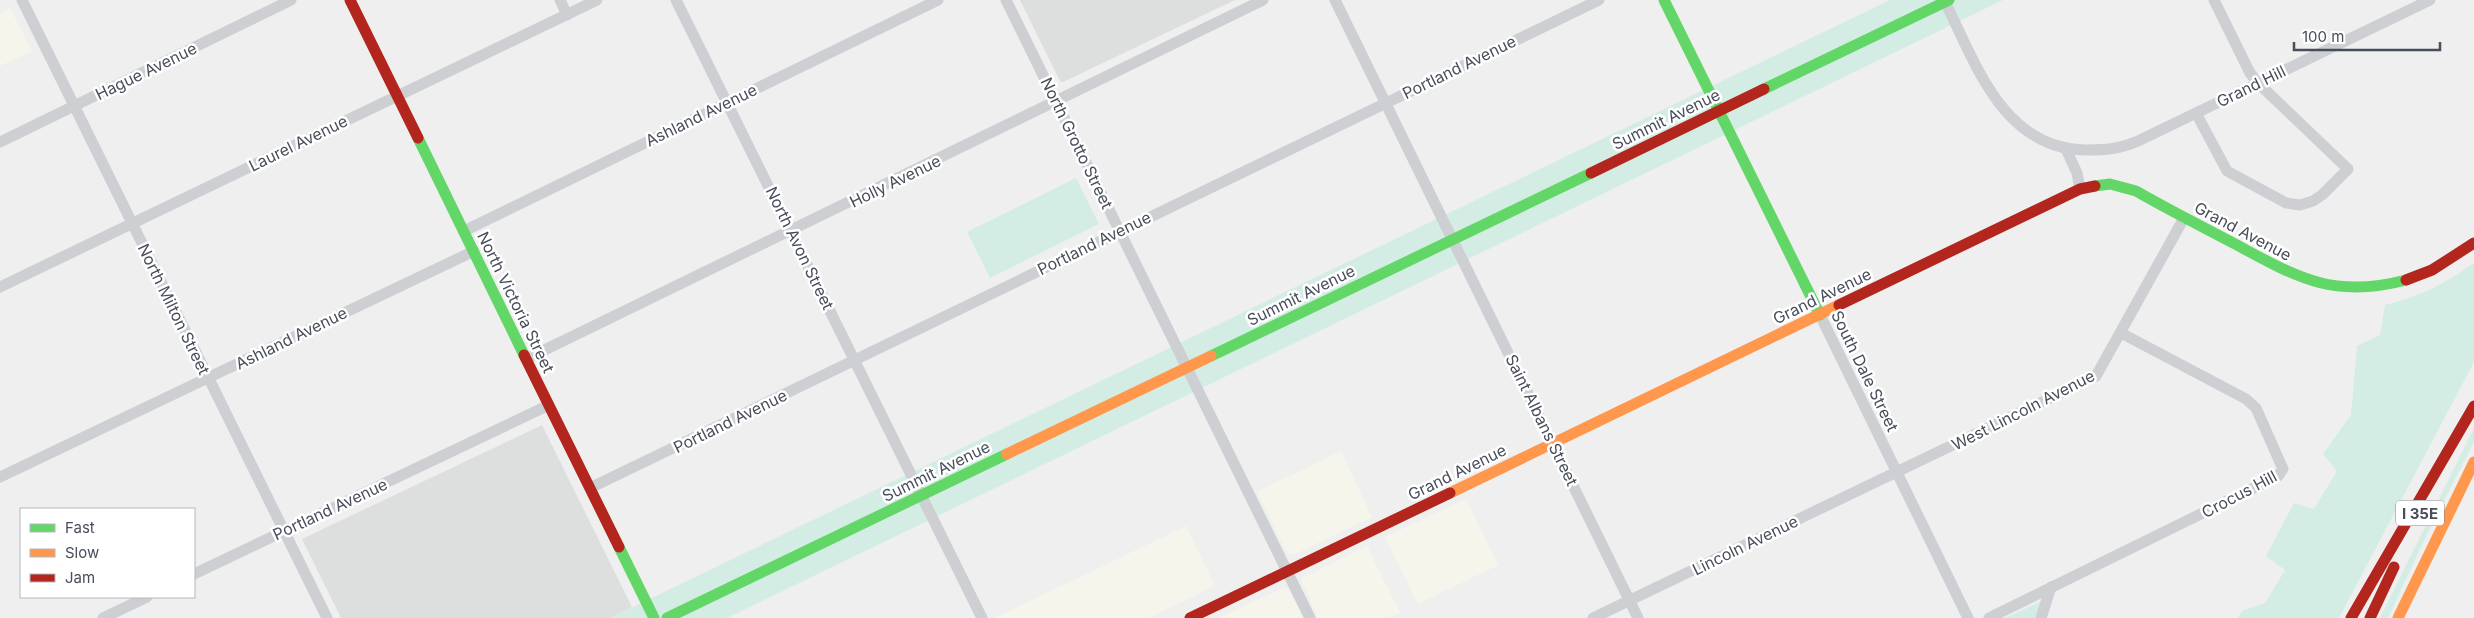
<svg xmlns="http://www.w3.org/2000/svg" width="2474" height="618" viewBox="0 0 2474 618" font-family="Inter,sans-serif">
<style>
.commercial{fill:#f6f5eb}
.education{fill:#dddede}
.green{fill:#d4ede4}
.lines{fill:none;stroke-linecap:round;stroke-linejoin:round}
.street{stroke:#cdcfd2;stroke-width:11}
.fast{stroke:#63d668;stroke-width:11}
.slow{stroke:#ff974d;stroke-width:11}
.jam{stroke:#b3261e;stroke-width:11}
.labels{text-anchor:middle;dominant-baseline:central;stroke-width:5;stroke-linejoin:round;paint-order:stroke}
.shield{fill:#fff;stroke:#7e828c;stroke-width:1}
.shield-label{font-size:15px;font-weight:bold;fill:#474d5a}
.street-label{font-size:16px;fill:#474d5a;stroke:#fff}
</style>
<rect width="100%" height="100%" fill="#efefef"/>
<g class="commercial">
<polygon points="10,8 32,51 0,66 0,13"/>
<polygon points="1341,451 1372,517 1295,554 1287,553 1257,492"/>
<polygon points="1466,499 1498,565 1418,604 1385,537"/>
<polygon points="1186,526 1215,586 1149,618 995,618"/>
<polygon points="1367,546 1400,613 1388,618 1318,618 1302,582 1302,578"/>
<polygon points="1283,588 1287,589 1291,594 1303,618 1219,618"/>
</g>
<g class="education">
<polygon points="1020,0 1235,0 1063,82 1060,81"/>
<polygon points="542,425 632,607 610,618 341,618 302,539"/>
</g>
<g class="green">
<polygon points="1890,0 2003,0 727,618 610,618"/>
<polygon points="1076,178 1099,224 990,278 967,232"/>
<path d="M 2474,263 L 2474,362 L 2339,618 L 2238,618 L 2242,611 L 2265,603 L 2285,570 L 2266,556 L 2294,503 L 2314,509 L 2337,471 L 2323,454 L 2351,415 L 2357,346 L 2380,335 L 2385,305 C 2421,296 2444,284 2474,263 Z"/>
<polygon points="2474,428 2474,442 2428,532 2388,618 2380,618"/>
<polygon points="2042,601 2036,618 2005,618"/>
</g>
<g class="lines">
<g class="street">
<polyline points="22,0 327,618"/>
<polyline points="560,0 567,15"/>
<polyline points="676,0 982,618"/>
<polyline points="1006,0 1310,618"/>
<polyline points="1335,0 1638,618"/>
<path d="M 1945,2 C 1976,64 2003,149 2086,150 C 2106,150 2120,149 2138,141 L 2430,0"/>
<polyline points="2196,113 2227,171 2286,203 2300,205 2313,201 2322,195 2348,169 2258,83 2250,73 2214,0"/>
<polyline points="0,142 291,0"/>
<polyline points="2066,149 2077,173 2080,189"/>
<polyline points="464,231 938,0"/>
<polyline points="0,287 597,0"/>
<polyline points="1820,315 1968,618"/>
<polyline points="526,359 1263,0"/>
<polyline points="0,477 474,251"/>
<polyline points="590,488 1599,0"/>
<polyline points="194,574 549,405"/>
<polyline points="103,618 147,597"/>
<polyline points="1593,618 2096,376 2184,218"/>
<polyline points="1989,618 2278,476 2283,469 2256,408 2246,399 2121,333"/>
<polyline points="2041,618 2051,587"/>
</g>
<g class="fast">
<polyline points="1664,0 1820,315"/>
<polyline points="1764,89 1949,0"/>
<polyline points="418,138 524,355"/>
<path d="M 2095,186 L 2110,184 L 2136,191 C 2169,210 2203,227 2237,245 C 2298,278 2334,299 2406,280"/>
<polyline points="1211,356 1591,173"/>
<polyline points="619,547 654,618"/>
<polyline points="667,618 1007,454"/>
</g>
<g class="slow">
<polyline points="1007,454 1211,356"/>
<polyline points="1450,493 1839,305"/>
<polyline points="2398,618 2474,462"/>
</g>
<g class="jam">
<polyline points="350,0 418,138"/>
<polyline points="1591,173 1764,89"/>
<polyline points="2406,280 2432,270 2474,243"/>
<polyline points="1839,305 2080,189 2095,186"/>
<polyline points="524,355 619,547"/>
<polyline points="1190,618 1450,493"/>
<polyline points="2351,618 2474,406"/>
<polyline points="2370,618 2394,567"/>
</g>
</g>
<g class="labels">
<rect class="shield" x="2396" y="500.5" width="48" height="25" rx="4"/>
<g class="shield-label">
<text x="2420" y="513">I 35E</text>
</g>
<g class="street-label">
<text transform="translate(1459 67) rotate(-26)">Portland Avenue</text>
<text transform="translate(146 71) rotate(-26)">Hague Avenue</text>
<text transform="translate(2251 86) rotate(-26)">Grand Hill</text>
<text transform="translate(701 115) rotate(-26)">Ashland Avenue</text>
<text transform="translate(1666 119) rotate(-26)">Summit Avenue</text>
<text transform="translate(298 143) rotate(-26)">Laurel Avenue</text>
<text transform="translate(1077 143) rotate(64)">North Grotto Street</text>
<text transform="translate(895 181) rotate(-26)">Holly Avenue</text>
<text transform="translate(2243 231) rotate(28)">Grand Avenue</text>
<text transform="translate(1094 243) rotate(-26)">Portland Avenue</text>
<text transform="translate(800 248) rotate(64)">North Avon Street</text>
<text transform="translate(1301 295) rotate(-26)">Summit Avenue</text>
<text transform="translate(1822 296) rotate(-26)">Grand Avenue</text>
<text transform="translate(516 302) rotate(64)">North Victoria Street</text>
<text transform="translate(174 309) rotate(64)">North Milton Street</text>
<text transform="translate(291 338) rotate(-26)">Ashland Avenue</text>
<text transform="translate(1865 371) rotate(64)">South Dale Street</text>
<text transform="translate(2023 410) rotate(-27)">West Lincoln Avenue</text>
<text transform="translate(1542 420) rotate(64)">Saint Albans Street</text>
<text transform="translate(730 421) rotate(-26)">Portland Avenue</text>
<text transform="translate(936 471) rotate(-26)">Summit Avenue</text>
<text transform="translate(1457 472) rotate(-26)">Grand Avenue</text>
<text transform="translate(2239 494) rotate(-28)">Crocus Hill</text>
<text transform="translate(330 509) rotate(-25)">Portland Avenue</text>
<text transform="translate(1745 545) rotate(-26)">Lincoln Avenue</text>
</g>
</g>
<rect x="20" y="508" width="175" height="90" fill="#ffffff" stroke="#b5b8bd"/>
<rect x="30" y="524" width="25" height="8" fill="#63d668" stroke="#b5b8bd"/>
<text x="65" y="533" font-size="15" fill="#474d5a">Fast</text>
<rect x="30" y="549" width="25" height="8" fill="#ff974d" stroke="#b5b8bd"/>
<text x="65" y="558" font-size="15" fill="#474d5a">Slow</text>
<rect x="30" y="574" width="25" height="8" fill="#b3261e" stroke="#b5b8bd"/>
<text x="65" y="583" font-size="15" fill="#474d5a">Jam</text>
<path d="M2294 42v8h146v-8" fill="none" stroke="#474d5a" stroke-width="2.5"/>
<text x="2302" y="42" font-size="15" fill="#474d5a" stroke="#ffffff" stroke-width="4" paint-order="stroke">100 m</text>
</svg>
